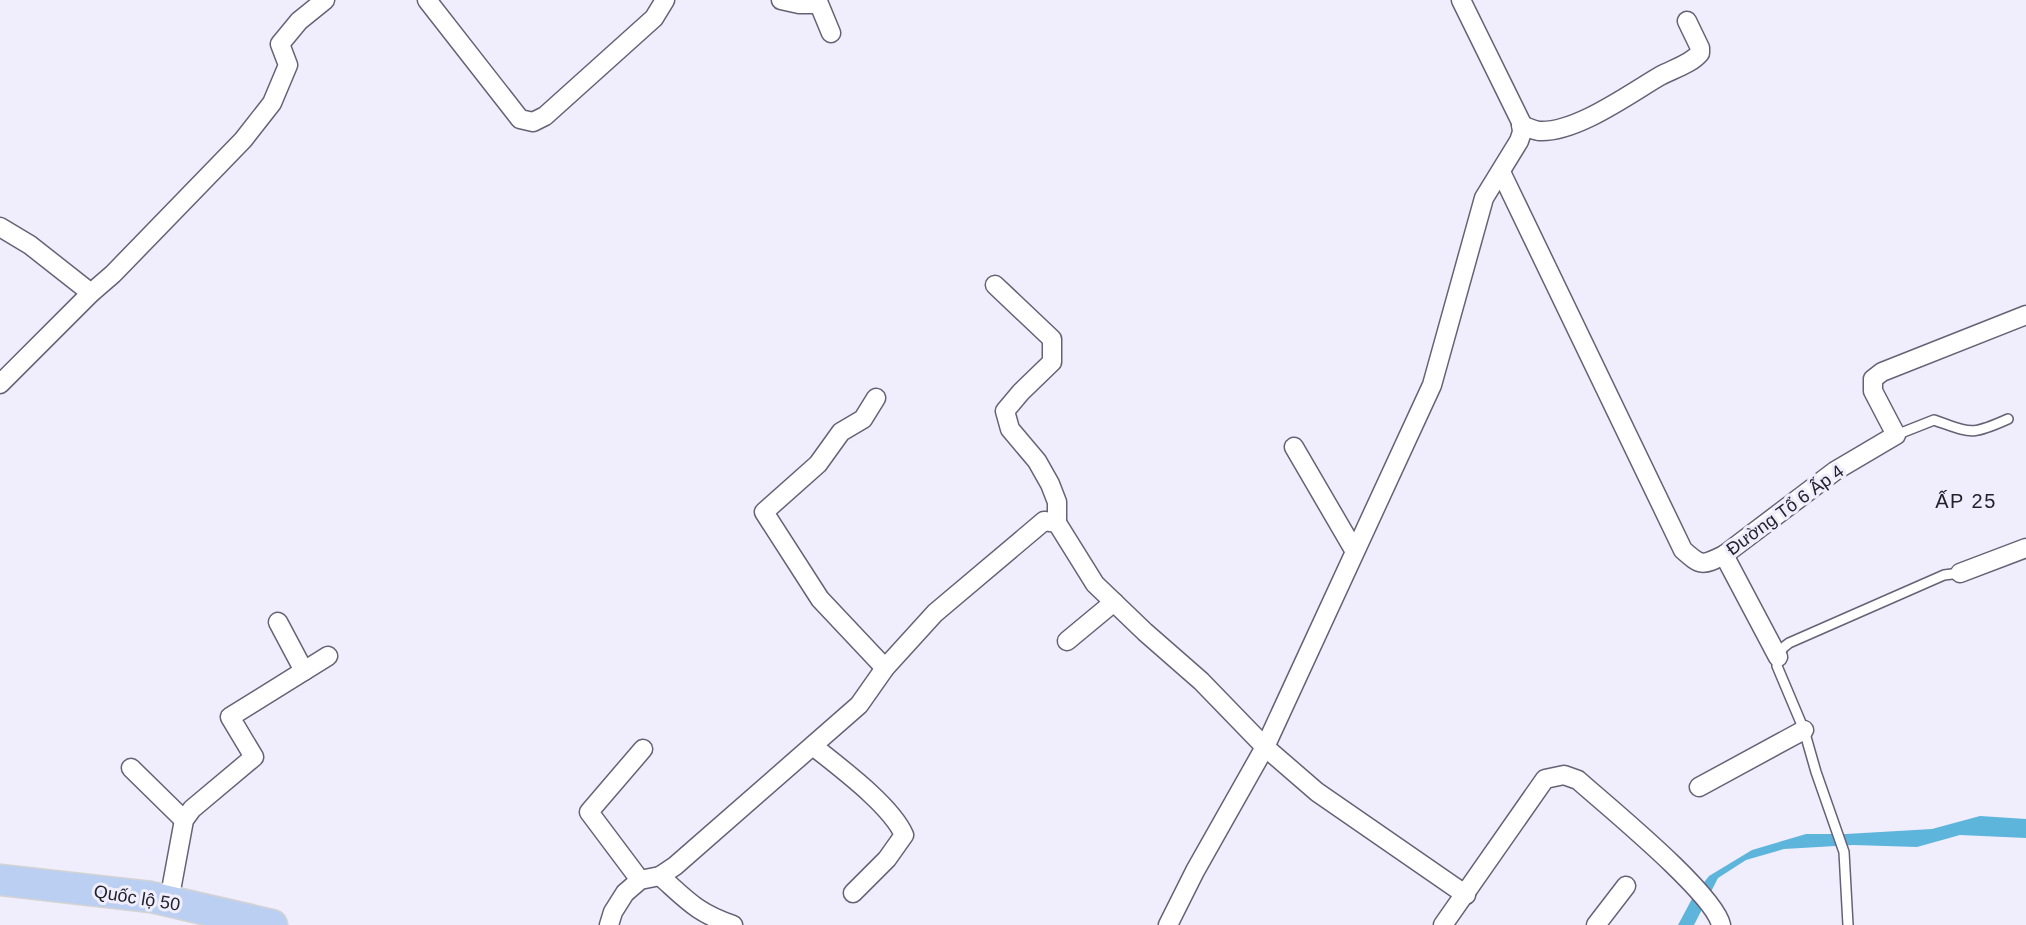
<svg xmlns="http://www.w3.org/2000/svg" width="2026" height="925" viewBox="0 0 2026 925" font-family="Helvetica,sans-serif">
<style>
.water{fill:#5eb5dc}
.lines{fill:none;stroke-linecap:round;stroke-linejoin:round}
.service-casing{stroke:#656276;stroke-width:12}
.minor-casing{stroke:#656276;stroke-width:21}
.trunk-casing{stroke:#d3d3d4;stroke-width:33}
.service{stroke:#fff;stroke-width:9}
.minor{stroke:#fff;stroke-width:18}
.trunk{stroke:#bbcff2;stroke-width:30}
.labels{text-anchor:middle;dominant-baseline:central;stroke-width:6;stroke-linejoin:round;paint-order:stroke}
.street-label{font-size:18px;fill:#23212a;stroke:#f0eefc}
.neighbourhood-label{font-size:20px;letter-spacing:1.5px;fill:#23212a;stroke:#f0eefc}
</style>
<rect width="100%" height="100%" fill="#f0eefc"/>
<polygon class="water" points="1980,816 2026,819 2026,838 1960,835 1917,847 1853,845 1784,849 1746,860 1718,878 1694,925 1678,925 1694,895 1709,876 1752,850 1806,834 1846,834 1932,829"/>
<g class="lines">
<g class="service-casing">
<g id="service">
<path d="M 1896,435 L 1934,420 C 1972,433 1970,436 2008,419"/>
<path d="M 1848,925 L 1844,852 L 1816,772 L 1804,730 L 1777,666 C 1778,655 1780,649 1789,643 L 1944,575 L 1960,573"/>
</g>
</g>
<g class="minor-casing">
<g id="minor">
<polyline points="427,0 520,119 533,122 545,116 654,18 665,0"/>
<polyline points="781,0 799,4 819,4 831,33"/>
<path d="M 1521,125 C 1527,127 1533,130 1539,131 C 1576,133 1629,94 1660,76 C 1673,69 1691,64 1700,53 L 1700,48 L 1687,21"/>
<path d="M 1501,172 L 1683,550 C 1701,566 1702,566 1724,555 L 1835,471 L 1896,435 L 1873,391 L 1873,379 L 1882,372 L 2026,315"/>
<polyline points="0,227 30,245 91,293"/>
<polyline points="995,285 1052,339 1052,362 1021,392 1005,411 1010,429 1037,461 1050,484 1057,502 1057,523"/>
<polyline points="0,384 91,293 113,274 243,140 272,103 288,65 280,44 299,21 325,0"/>
<polyline points="876,398 863,419 841,432 818,464 764,512 820,599 885,668"/>
<polyline points="1294,447 1354,550"/>
<polyline points="1724,555 1778,657"/>
<polyline points="1960,573 2026,548"/>
<polyline points="278,622 304,671"/>
<polyline points="1067,641 1114,602"/>
<path d="M 813,746 C 839,767 891,805 904,835 L 887,859 L 853,893"/>
<polyline points="131,768 184,820"/>
<polyline points="1699,787 1804,730"/>
<path d="M 660,876 C 687,900 697,913 733,925"/>
<polyline points="640,880 589,812 643,749"/>
<polyline points="169,901 184,820 192,809 254,757 230,717 328,656"/>
<polyline points="609,925 613,912 625,893 640,880 660,876 675,866 859,705 885,668 935,613 1044,521 1057,523 1095,584 1145,632 1201,681 1265,747 1317,792 1466,895"/>
<polyline points="1168,925 1195,871 1265,747 1432,385 1484,198 1519,141 1522,132 1521,122 1461,0"/>
<path d="M 1443,925 L 1545,779 L 1564,775 L 1578,780 C 1607,806 1714,893 1721,925"/>
<polyline points="1596,925 1626,886"/>
</g>
</g>
<g class="trunk-casing">
<polyline id="trunk" points="0,880 151,897 272,925"/>
</g>
<use href="#service" class="service"/>
<use href="#minor" class="minor"/>
<use href="#trunk" class="trunk"/>
</g>
<g class="labels">
<g class="street-label">
<text transform="translate(1785 510) rotate(-36)">Đường Tổ 6 Ấp 4</text>
<text transform="translate(137 898) rotate(9)">Quốc lộ 50</text>
</g>
<g class="neighbourhood-label">
<text x="1966" y="501">ẤP 25</text>
</g>
</g>
</svg>
